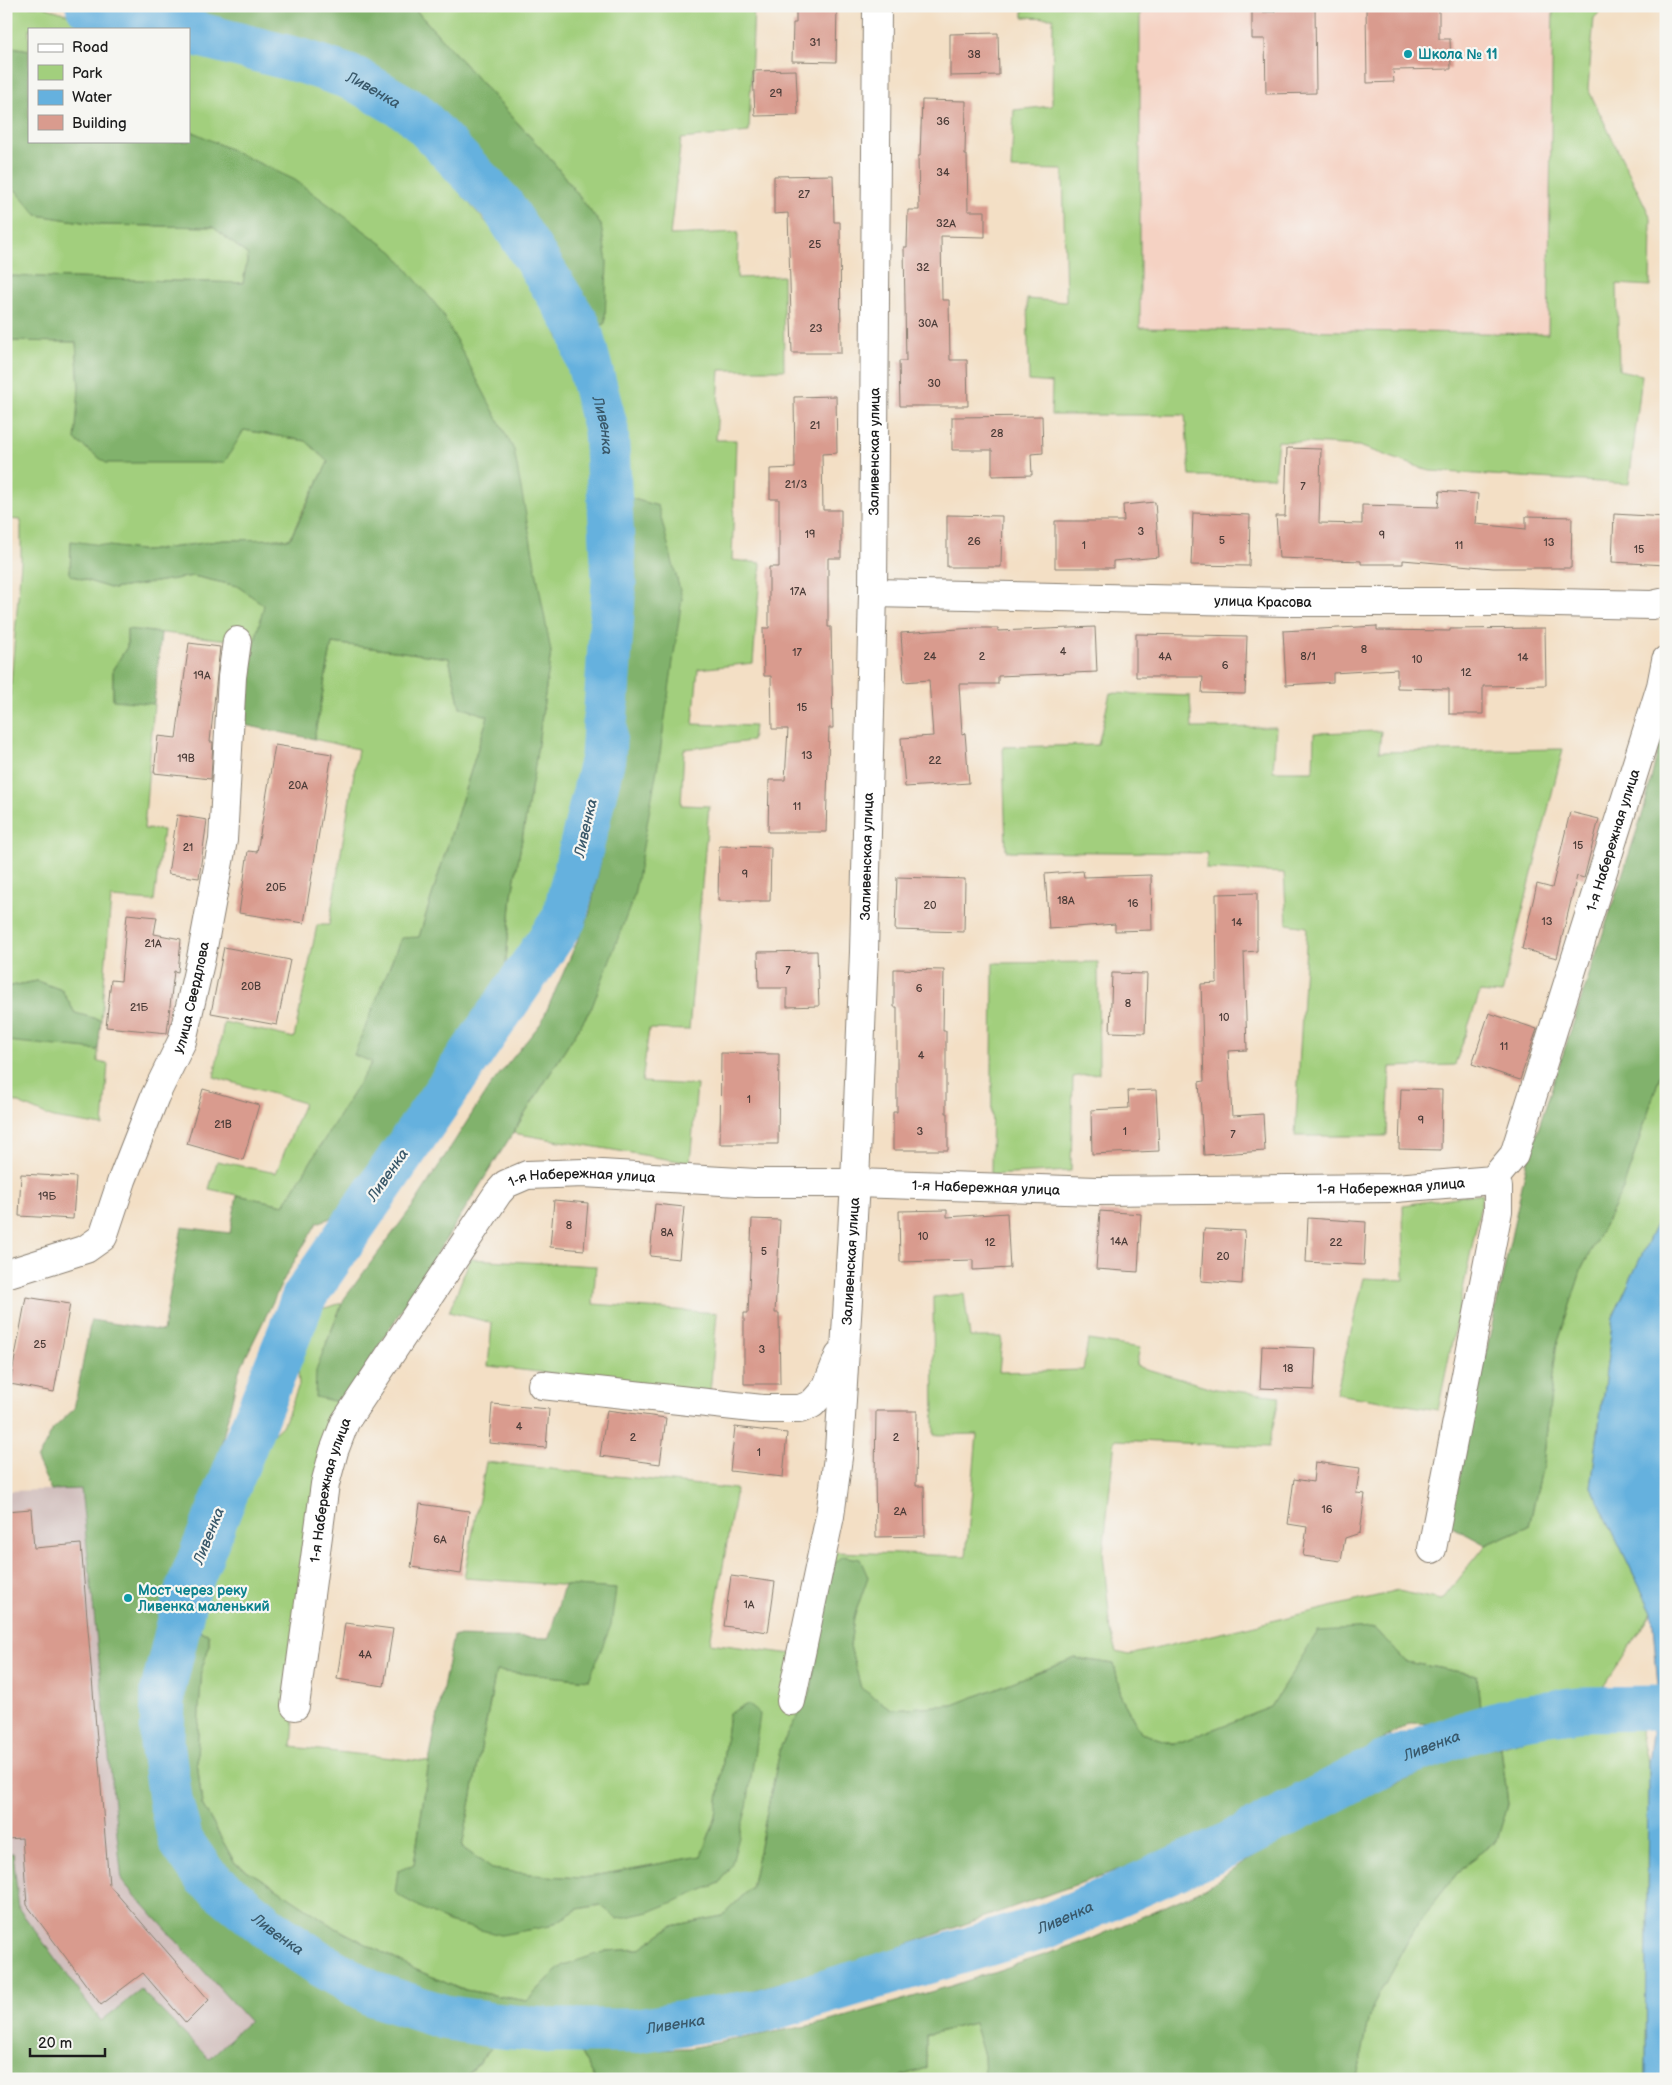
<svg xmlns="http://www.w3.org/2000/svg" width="1672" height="2085" viewBox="0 0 1672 2085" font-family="'Balsamiq Sans',sans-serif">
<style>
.built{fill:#f5d2c3}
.industrial{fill:#d1bfbd}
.green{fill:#a2cf7d;stroke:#5f764c}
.forest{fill:#81b26c;stroke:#4e6744}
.water{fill:#65b1de;stroke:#40667d}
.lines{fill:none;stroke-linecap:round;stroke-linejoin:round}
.river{stroke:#65b1de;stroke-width:45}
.building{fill:#d99b8e}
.street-casing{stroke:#887e70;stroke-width:30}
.street{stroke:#fff;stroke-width:28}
.culture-dot{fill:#0f9aa8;stroke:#f6f6f2;stroke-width:2}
.labels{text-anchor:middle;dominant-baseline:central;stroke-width:4.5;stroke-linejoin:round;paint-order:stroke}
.number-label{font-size:11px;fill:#4b3c38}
.culture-label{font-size:14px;font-weight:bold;fill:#0d838f;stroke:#f6f6f2;text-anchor:start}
.street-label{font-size:14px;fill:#1c1c1c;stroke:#f6f6f2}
.water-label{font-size:15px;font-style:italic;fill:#39586a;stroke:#f6f6f2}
</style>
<rect width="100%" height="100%" fill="#f6f6f2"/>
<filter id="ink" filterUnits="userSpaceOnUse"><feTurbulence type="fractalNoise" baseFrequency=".02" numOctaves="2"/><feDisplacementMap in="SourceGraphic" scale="10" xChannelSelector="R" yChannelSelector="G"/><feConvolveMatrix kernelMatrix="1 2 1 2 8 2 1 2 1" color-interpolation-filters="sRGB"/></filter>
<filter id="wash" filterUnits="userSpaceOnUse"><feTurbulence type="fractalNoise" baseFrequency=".0096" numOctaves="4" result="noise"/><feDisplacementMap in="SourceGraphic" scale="20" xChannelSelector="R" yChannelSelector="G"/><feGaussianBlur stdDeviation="1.12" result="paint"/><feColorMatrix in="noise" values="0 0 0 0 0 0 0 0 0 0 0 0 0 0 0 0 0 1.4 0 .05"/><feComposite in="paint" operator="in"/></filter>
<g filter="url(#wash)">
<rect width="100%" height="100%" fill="#f3dfc5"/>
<polygon class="built" points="1140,6 1553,6 1548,334 1140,329"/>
<polygon class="industrial" points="81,1489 122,1881 249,2021 209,2059 141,1990 101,2022 19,1909 13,1853 6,1854 6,1491"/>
<g class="green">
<polygon points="6,6 41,6 115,29 29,29 29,50 6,46"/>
<polygon points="412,6 754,6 749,132 681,139 670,235 738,232 737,278 783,276 784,370 720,370 716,440 736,440 732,560 761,563 753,663 698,669 693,724 754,726 752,741 684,749 681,805 709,806 689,1030 649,1029 642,1082 697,1085 690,1163 513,1133 592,1007 658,506 623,496 618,418 594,330 605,323 601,225 553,162"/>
<polygon points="1023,6 1140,6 1140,328 1548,334 1553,6 1606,6 1594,18 1588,89 1651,218 1650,286 1617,284 1619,370 1642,375 1629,484 1430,471 1359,446 1278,441 1274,477 1190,476 1185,415 1051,415 1052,383 1029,381 1027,299 1066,302 1063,170 1011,169 1014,110 1052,106 1053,18 1023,17"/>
<polygon points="189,46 247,61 349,92 411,138 529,270 581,389 594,543 593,687 570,833 546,918 503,993 512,895 534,772 551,652 196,133 189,130"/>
<polygon points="6,179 38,215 101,225 213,227 248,255 243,283 6,276"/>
<polygon points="6,341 76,342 79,387 244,430 306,441 329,461 303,510 290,539 224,540 147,551 71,542 70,575 113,589 193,576 237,586 265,605 254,645 237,641 127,629 127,647 113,669 113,699 154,704 144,829 163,830 154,901 111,898 101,1020 75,1013 62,990 37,981 6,987 6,743 21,562 21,520 6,519"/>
<polygon points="332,643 449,658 460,707 488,716 419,937 354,1055 373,1061 284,1205 209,1189 217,1161 276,1173 304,1103 214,1077 224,1022 294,1038 317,925 329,925 358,749 314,739"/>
<polygon points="1110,693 1190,696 1192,728 1276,727 1273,771 1313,771 1314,733 1381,731 1379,752 1563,749 1502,994 1480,992 1455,1065 1390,1067 1387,1136 1295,1136 1307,927 1287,924 1284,873 1206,869 1207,853 1006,851 1003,747 1098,745"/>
<polygon points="1098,962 1099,1073 1073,1077 1071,1171 991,1175 993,963"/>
<polygon points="9,1040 98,1050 98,1062 108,1064 103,1126 53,1118 7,1098"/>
<polygon points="1666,1057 1666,1203 1613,1317 1591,1487 1652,1612 1601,1692 1480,1709 1477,1675 1406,1662 1375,1628 1318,1632 1271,1707 1175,1744 1141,1733 1122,1699 1114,1664 1075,1658 953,1705 891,1709 861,1689 850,1646 854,1617 868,1576 830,1567 833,1552 966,1556 977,1434 934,1435 933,1297 964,1294 970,1337 1002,1337 999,1372 1083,1370 1088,1340 1140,1348 1136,1366 1216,1389 1280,1396 1268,1447 1115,1440 1103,1553 1111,1632 1117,1652 1129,1655 1398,1591 1442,1600 1486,1545 1529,1526 1543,1465 1556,1348 1582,1268 1623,1189"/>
<polygon points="1483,1193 1438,1410 1336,1394 1364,1278 1404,1280 1403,1205"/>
<polygon points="470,1259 596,1266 593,1304 717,1313 710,1392 488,1366 492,1323 449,1312"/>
<polygon points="342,1303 316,1370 343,1403 345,1422 295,1706 292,1747 429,1762 414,1864 550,1926 578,1909 601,1905 618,1919 720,1883 729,1713 716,1817 701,1856 583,1878 545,1876 492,1869 462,1847 496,1671 589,1680 615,1589 464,1578 486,1462 736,1489 710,1643 784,1653 816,1656 811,1691 781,1746 751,1888 722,1916 672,1926 639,1949 606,1951 555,1972 527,2001 460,1989 410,1967 336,1928 276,1888 235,1863 202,1804 197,1761 199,1711 202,1668 209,1647 209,1634 200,1632 203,1608 231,1527 253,1453 284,1424 299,1385 297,1351 300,1333 315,1311"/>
<polygon points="1573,1723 1620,1725 1638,1728 1648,1762 1646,2079 1353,2079 1358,2073 1372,2007 1417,1924 1463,1866 1497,1840 1508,1804 1501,1747"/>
<polygon points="974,2023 984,2056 985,2079 891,2079 926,2068 926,2035"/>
<polygon points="493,2046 577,2046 595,2079 469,2079 468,2075"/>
</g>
<g class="forest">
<polygon points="156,6 412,6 553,162 601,225 607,262 605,323 594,330 542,230 421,103 348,60 242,33"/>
<polygon points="6,46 29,50 29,141 189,141 189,130 295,180 393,252 441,311 514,450 551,652 534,772 512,895 503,993 411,1127 350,1211 317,1223 284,1279 239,1371 216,1466 163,1619 152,1676 146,1731 154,1803 175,1869 251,1940 365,2007 437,2035 493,2046 468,2075 469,2079 6,2079 6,1854 13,1853 19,1909 101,2021 141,1990 209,2059 249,2021 122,1881 81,1489 51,1490 37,1460 53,1429 74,1409 91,1320 163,1331 182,1227 230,1233 237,1195 284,1205 372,1062 354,1055 401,938 419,937 488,716 460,707 449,658 332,643 314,739 244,725 254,645 264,605 237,586 193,576 113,589 70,575 71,541 147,551 224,540 290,539 328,462 306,441 244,430 224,463 106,463 75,440 79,387 76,342 6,341 6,276 243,283 248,255 213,227 101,225 37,215 6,179 6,136 9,129 6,126"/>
<polygon points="623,496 658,506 682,598 660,753 634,896 592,1007 343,1403 315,1397 316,1370 344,1299 415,1203 489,1087 541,1023 589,915 616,790 625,667 628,584"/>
<polygon points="127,629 161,633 154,704 113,700 113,669 127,647"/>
<polygon points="1666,716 1666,1057 1623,1189 1582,1268 1556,1348 1543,1465 1529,1526 1486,1545 1449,1525 1527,1163 1644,809"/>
<polygon points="37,981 62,990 75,1013 101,1020 98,1050 6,1041 6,987"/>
<polygon points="842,1556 860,1559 868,1577 854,1617 850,1646 861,1688 891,1709 953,1705 1075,1658 1114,1664 1122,1699 1141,1733 1175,1744 1271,1707 1318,1631 1375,1628 1406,1662 1477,1675 1480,1709 1435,1724 1410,1723 1294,1794 1154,1857 855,1963 709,2002 566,2016 513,2016 469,2008 329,1954 255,1901 211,1859 193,1816 183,1768 178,1708 187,1655 200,1632 209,1634 209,1647 202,1668 199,1711 197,1761 202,1804 235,1863 276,1888 336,1928 410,1967 460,1989 527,2001 555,1972 564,1965 606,1951 639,1949 672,1926 722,1916 751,1888 781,1746 811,1691 830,1567"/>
<polygon points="564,1585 616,1589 611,1625 589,1680 496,1671 462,1847 492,1869 545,1876 583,1878 701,1856 716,1817 729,1713 748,1704 760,1714 747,1807 732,1863 720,1883 649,1912 618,1919 600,1905 578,1909 550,1926 501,1935 448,1922 403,1898 395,1892 398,1871 414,1864 429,1762 453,1636 549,1638"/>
<polygon points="1501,1747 1508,1804 1497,1840 1463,1866 1417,1924 1372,2007 1358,2073 1353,2079 985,2079 984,2056 974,2023 926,2035 926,2068 891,2079 595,2079 577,2046 619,2050 689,2048 823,2023 954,1985 1089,1940 1204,1889 1315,1816 1472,1752"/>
</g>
<polygon class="water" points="1666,1203 1666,2079 1646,2079 1648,1762 1658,1687 1652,1612 1591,1487 1613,1317"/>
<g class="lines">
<g class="river">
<polyline points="88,6 175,29"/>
<path id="s1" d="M 189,32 L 305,62 L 355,79 L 414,113 L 502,205 L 579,327 L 606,429 L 614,581 L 603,758 L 564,919 L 304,1297 L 187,1591 L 163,1690 L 162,1743 L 170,1799 L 181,1841 L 205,1876 L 276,1934 L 319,1963 L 373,1994 L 444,2017 L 492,2025 L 554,2031 L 632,2031 L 762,2011 L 1047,1926 L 1224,1847 L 1385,1763 L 1463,1734 L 1522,1717 L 1578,1709 L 1666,1708"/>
</g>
</g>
<g id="blocks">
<g class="building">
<polygon points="796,6 837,6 836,62 792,61 793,23 796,23"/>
<polygon points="1274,6 1315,6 1316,93 1266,94 1265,39 1252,39 1252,12 1275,12"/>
<polygon points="1366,6 1439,7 1439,39 1450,39 1451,69 1393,70 1394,82 1367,83"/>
<polygon points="998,33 999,75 950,76 950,34"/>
<polygon points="796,70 798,115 755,116 753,71"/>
<polygon points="922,100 966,101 965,155 967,155 968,211 985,211 985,237 941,236 942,300 949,300 950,360 967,360 968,406 900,406 899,361 906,361 904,247 907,247 908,210 919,210 918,156 920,156"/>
<polygon points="833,175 834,222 840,222 841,353 792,353 788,213 774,214 774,176"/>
<polygon points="836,396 837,453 822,454 823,510 841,510 841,558 828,558 828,627 831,627 833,728 829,728 826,832 768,832 769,780 785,780 788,729 772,729 771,676 764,676 763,628 769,628 769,567 779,567 779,499 770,499 770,469 795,468 794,397"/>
<polygon points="1042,416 1043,453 1031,454 1032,475 992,476 992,450 952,450 952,417"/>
<polygon points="1287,448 1321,449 1319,523 1362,524 1362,505 1438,507 1440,491 1478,494 1476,524 1526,529 1526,516 1572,517 1571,568 1493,568 1403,560 1403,564 1361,564 1361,561 1279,558 1276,516 1285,516"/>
<polygon points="1155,502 1159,557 1113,561 1113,568 1055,568 1055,521 1124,521 1123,505"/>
<polygon points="1193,513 1250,515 1249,566 1191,565"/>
<polygon points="1614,514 1666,517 1666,565 1612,562"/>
<polygon points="947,515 1002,516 1001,567 947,567"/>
<polygon points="1377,626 1377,630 1450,631 1450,629 1545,628 1546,685 1483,686 1483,714 1449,714 1449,689 1397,688 1397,669 1333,673 1333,682 1286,685 1283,631"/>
<polygon points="1095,627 1097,672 998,676 998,684 959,684 962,734 965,733 969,783 905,787 901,738 933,736 929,680 904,682 901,633 974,628 998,628 998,631"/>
<polygon points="1136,634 1247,636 1245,694 1202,693 1203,677 1136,677"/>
<polygon points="189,643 220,647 210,742 213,742 211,779 154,773 158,736 176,738"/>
<polygon points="275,745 332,754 304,923 239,913 248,851 257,852"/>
<polygon points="1570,812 1599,819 1584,878 1577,876 1557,958 1522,949 1537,884 1552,888"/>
<polygon points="177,815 207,820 199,878 168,874"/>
<polygon points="719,846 771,847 770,901 718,901"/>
<polygon points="1083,871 1084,877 1151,875 1152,930 1115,931 1115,924 1049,929 1045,874"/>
<polygon points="897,877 965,879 964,932 895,930"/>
<polygon points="1257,893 1257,951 1244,952 1247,1050 1228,1051 1232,1116 1263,1114 1265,1151 1204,1155 1199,1082 1204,1081 1201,984 1217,983 1216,894"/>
<polygon points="127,914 157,917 154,934 181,939 178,972 174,971 167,1033 106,1027 111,980 121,981"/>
<polygon points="224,947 290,960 277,1025 211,1013"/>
<polygon points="817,951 819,1006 787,1007 787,988 759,988 758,952"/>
<polygon points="894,969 944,970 943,1031 946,1031 946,1113 948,1113 948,1150 893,1150 893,1112 897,1112 897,1007 894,1007"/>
<polygon points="1112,973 1147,974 1145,1033 1110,1032"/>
<polygon points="1489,1013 1537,1029 1520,1080 1472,1064"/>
<polygon points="721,1053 779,1054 778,1144 720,1144"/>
<polygon points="203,1089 259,1105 243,1160 187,1144"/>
<polygon points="1401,1089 1442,1090 1441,1150 1399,1149"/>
<polygon points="1156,1090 1159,1151 1092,1154 1091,1110 1129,1108 1128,1091"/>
<polygon points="21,1174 76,1177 73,1219 19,1216"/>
<polygon points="554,1200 588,1203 584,1250 550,1247"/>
<polygon points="655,1204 684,1207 679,1259 650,1256"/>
<polygon points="947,1210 947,1217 1007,1213 1010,1268 973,1270 973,1260 900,1262 899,1211"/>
<polygon points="1100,1211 1141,1214 1138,1272 1096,1269"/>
<polygon points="1308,1218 1366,1222 1364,1265 1306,1262"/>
<polygon points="752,1219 780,1220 775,1313 779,1313 780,1384 744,1384 744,1313 748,1313"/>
<polygon points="1204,1229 1245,1231 1242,1284 1201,1281"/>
<polygon points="26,1297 70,1304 54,1392 10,1384"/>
<polygon points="1262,1346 1316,1348 1314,1390 1260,1388"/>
<polygon points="492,1404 549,1409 546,1448 489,1443"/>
<polygon points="607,1410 666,1418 660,1464 600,1456"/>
<polygon points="876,1411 917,1411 916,1486 924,1486 925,1536 876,1537 875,1476"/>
<polygon points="735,1427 787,1433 783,1477 730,1471"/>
<polygon points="1315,1462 1360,1468 1356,1493 1365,1494 1360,1533 1345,1538 1341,1561 1303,1556 1307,1527 1288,1524 1294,1479 1313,1482"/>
<polygon points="420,1504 469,1511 461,1574 411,1567"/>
<polygon points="31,1509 34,1548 81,1544 109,1885 209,2000 186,2023 143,1973 101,2005 27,1905 22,1838 6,1839 6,1511"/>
<polygon points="731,1576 775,1582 768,1632 724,1626"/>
<polygon points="345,1623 393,1629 384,1686 337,1679"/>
</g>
</g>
</g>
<g filter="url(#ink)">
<use href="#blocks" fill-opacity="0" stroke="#887e70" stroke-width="1"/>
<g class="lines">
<g class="street-casing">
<g id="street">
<path id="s2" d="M 873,593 L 1289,602 L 1512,602 L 1652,605 L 1666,602"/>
<path id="s3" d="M 6,1274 L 86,1249 L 103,1237 L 122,1180 L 155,1096 L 182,1041 L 201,958 L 223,840 L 232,677 L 237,641"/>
<polyline points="542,1385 762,1409 800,1409 812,1404 820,1395 827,1386 839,1356"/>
<polyline points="1432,1549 1498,1211 1498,1187 1493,1180"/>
<path id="s4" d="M 791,1701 L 830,1516 L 839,1450 L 855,1183 L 864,952 L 873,593 L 877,6"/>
<path id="s5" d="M 295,1706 L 325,1484 L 334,1451 L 345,1422 L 498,1193 L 506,1184 L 527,1175 L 584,1173 L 756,1183 L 855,1183 L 1097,1191 L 1396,1188 L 1493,1180 L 1514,1155 L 1661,686 L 1666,660"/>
</g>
</g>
<use href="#street" class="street"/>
</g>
</g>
<g class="culture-dot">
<circle cx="1408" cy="54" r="5"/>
<circle cx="128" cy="1598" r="5"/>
</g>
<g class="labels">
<g class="number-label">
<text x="815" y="42">31</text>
<text x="974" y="54">38</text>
<text x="776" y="93">29</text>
<text x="943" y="121">36</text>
<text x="943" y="172">34</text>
<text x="804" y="194">27</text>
<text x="946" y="223">32А</text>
<text x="815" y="244">25</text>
<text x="923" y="267">32</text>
<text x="928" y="323">30А</text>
<text x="816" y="328">23</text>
<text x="934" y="383">30</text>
<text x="815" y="425">21</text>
<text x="997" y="433">28</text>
<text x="796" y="484">21/3</text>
<text x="1303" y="486">7</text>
<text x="1141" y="531">3</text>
<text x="810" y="534">19</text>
<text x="1382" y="535">9</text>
<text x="1222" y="540">5</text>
<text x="974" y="541">26</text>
<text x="1549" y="542">13</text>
<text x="1084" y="545">1</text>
<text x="1459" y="545">11</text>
<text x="1639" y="549">15</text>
<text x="798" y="591">17А</text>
<text x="1364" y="649">8</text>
<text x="1063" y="651">4</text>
<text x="797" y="652">17</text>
<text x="930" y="656">24</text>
<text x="982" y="656">2</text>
<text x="1165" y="656">4А</text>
<text x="1308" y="656">8/1</text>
<text x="1523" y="657">14</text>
<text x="1417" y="659">10</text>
<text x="1225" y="665">6</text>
<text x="1466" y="672">12</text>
<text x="202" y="675">19А</text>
<text x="802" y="707">15</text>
<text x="807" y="755">13</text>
<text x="186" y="758">19В</text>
<text x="935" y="760">22</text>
<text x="298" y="785">20А</text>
<text x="797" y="806">11</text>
<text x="1578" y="845">15</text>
<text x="188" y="847">21</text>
<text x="745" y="874">9</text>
<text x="276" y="887">20Б</text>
<text x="1066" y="900">18А</text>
<text x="1133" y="903">16</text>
<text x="930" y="905">20</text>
<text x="1547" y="921">13</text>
<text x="1237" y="922">14</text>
<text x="153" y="943">21А</text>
<text x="788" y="970">7</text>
<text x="251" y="986">20В</text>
<text x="919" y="988">6</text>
<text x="1128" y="1003">8</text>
<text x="139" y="1007">21Б</text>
<text x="1224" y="1017">10</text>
<text x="1504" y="1046">11</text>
<text x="921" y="1055">4</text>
<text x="749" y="1099">1</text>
<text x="1421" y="1120">9</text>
<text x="223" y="1124">21В</text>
<text x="920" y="1131">3</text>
<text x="1125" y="1131">1</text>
<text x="1233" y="1134">7</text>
<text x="47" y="1196">19Б</text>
<text x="569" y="1225">8</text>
<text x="667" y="1232">8А</text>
<text x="923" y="1236">10</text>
<text x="1119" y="1241">14А</text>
<text x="990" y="1242">12</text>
<text x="1336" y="1242">22</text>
<text x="764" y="1251">5</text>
<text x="1223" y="1256">20</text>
<text x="40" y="1344">25</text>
<text x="762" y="1349">3</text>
<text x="1288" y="1368">18</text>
<text x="519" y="1426">4</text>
<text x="633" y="1437">2</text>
<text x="896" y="1437">2</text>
<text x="759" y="1452">1</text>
<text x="1327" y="1509">16</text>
<text x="900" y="1511">2А</text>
<text x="440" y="1539">6А</text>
<text x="749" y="1604">1А</text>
<text x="365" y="1654">4А</text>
</g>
<g class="culture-label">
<text x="1418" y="54">Школа № 11</text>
<text x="138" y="1590">Мост через реку<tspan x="138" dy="16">Ливенка маленький</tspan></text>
</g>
<g class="street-label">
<text stroke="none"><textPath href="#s4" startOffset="1255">Заливенская улица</textPath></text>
<text stroke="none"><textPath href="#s2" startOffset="390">улица Красова</textPath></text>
<text stroke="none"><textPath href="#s5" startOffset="1929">1-я Набережная улица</textPath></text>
<text stroke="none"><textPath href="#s4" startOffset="850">Заливенская улица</textPath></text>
<text stroke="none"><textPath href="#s3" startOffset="361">улица Свердлова</textPath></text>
<text stroke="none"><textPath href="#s5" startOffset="654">1-я Набережная улица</textPath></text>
<text stroke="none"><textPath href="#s5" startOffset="1464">1-я Набережная улица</textPath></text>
<text stroke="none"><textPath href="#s5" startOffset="1059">1-я Набережная улица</textPath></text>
<text stroke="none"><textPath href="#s4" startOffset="445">Заливенская улица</textPath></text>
<text stroke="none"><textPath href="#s5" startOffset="219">1-я Набережная улица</textPath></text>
</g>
<g class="water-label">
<text stroke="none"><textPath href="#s1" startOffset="194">Ливенка</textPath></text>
<text stroke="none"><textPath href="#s1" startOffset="614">Ливенка</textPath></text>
<text transform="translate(586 828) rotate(-77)">Ливенка</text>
<text transform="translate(388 1175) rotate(-55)">Ливенка</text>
<text transform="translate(209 1536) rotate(-68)">Ливенка</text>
<text stroke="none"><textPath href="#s1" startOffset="3509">Ливенка</textPath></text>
<text stroke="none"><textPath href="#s1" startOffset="3104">Ливенка</textPath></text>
<text stroke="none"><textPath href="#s1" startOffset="2279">Ливенка</textPath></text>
<text stroke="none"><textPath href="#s1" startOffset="2699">Ливенка</textPath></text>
</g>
</g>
<rect width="1672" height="2085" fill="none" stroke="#f6f6f2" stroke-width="25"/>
<rect x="28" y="28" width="162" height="115" fill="#f6f6f2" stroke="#9f9f9c"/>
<rect x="38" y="44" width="25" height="8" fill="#ffffff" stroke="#9f9f9c"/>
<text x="72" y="52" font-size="15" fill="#1c1c1c">Road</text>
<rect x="38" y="65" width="25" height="15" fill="#a2cf7d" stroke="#9f9f9c"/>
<text x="72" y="78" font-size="15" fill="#1c1c1c">Park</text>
<rect x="38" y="90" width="25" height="15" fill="#65b1de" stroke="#9f9f9c"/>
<text x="72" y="102" font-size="15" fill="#1c1c1c">Water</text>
<rect x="38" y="115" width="25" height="15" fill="#d99b8e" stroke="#9f9f9c"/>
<text x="72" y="128" font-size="15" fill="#1c1c1c">Building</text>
<path d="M30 2048v8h75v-8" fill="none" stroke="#1c1c1c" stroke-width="2.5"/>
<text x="38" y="2048" font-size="15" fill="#1c1c1c" stroke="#f6f6f2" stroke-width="4" paint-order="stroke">20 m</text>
</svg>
